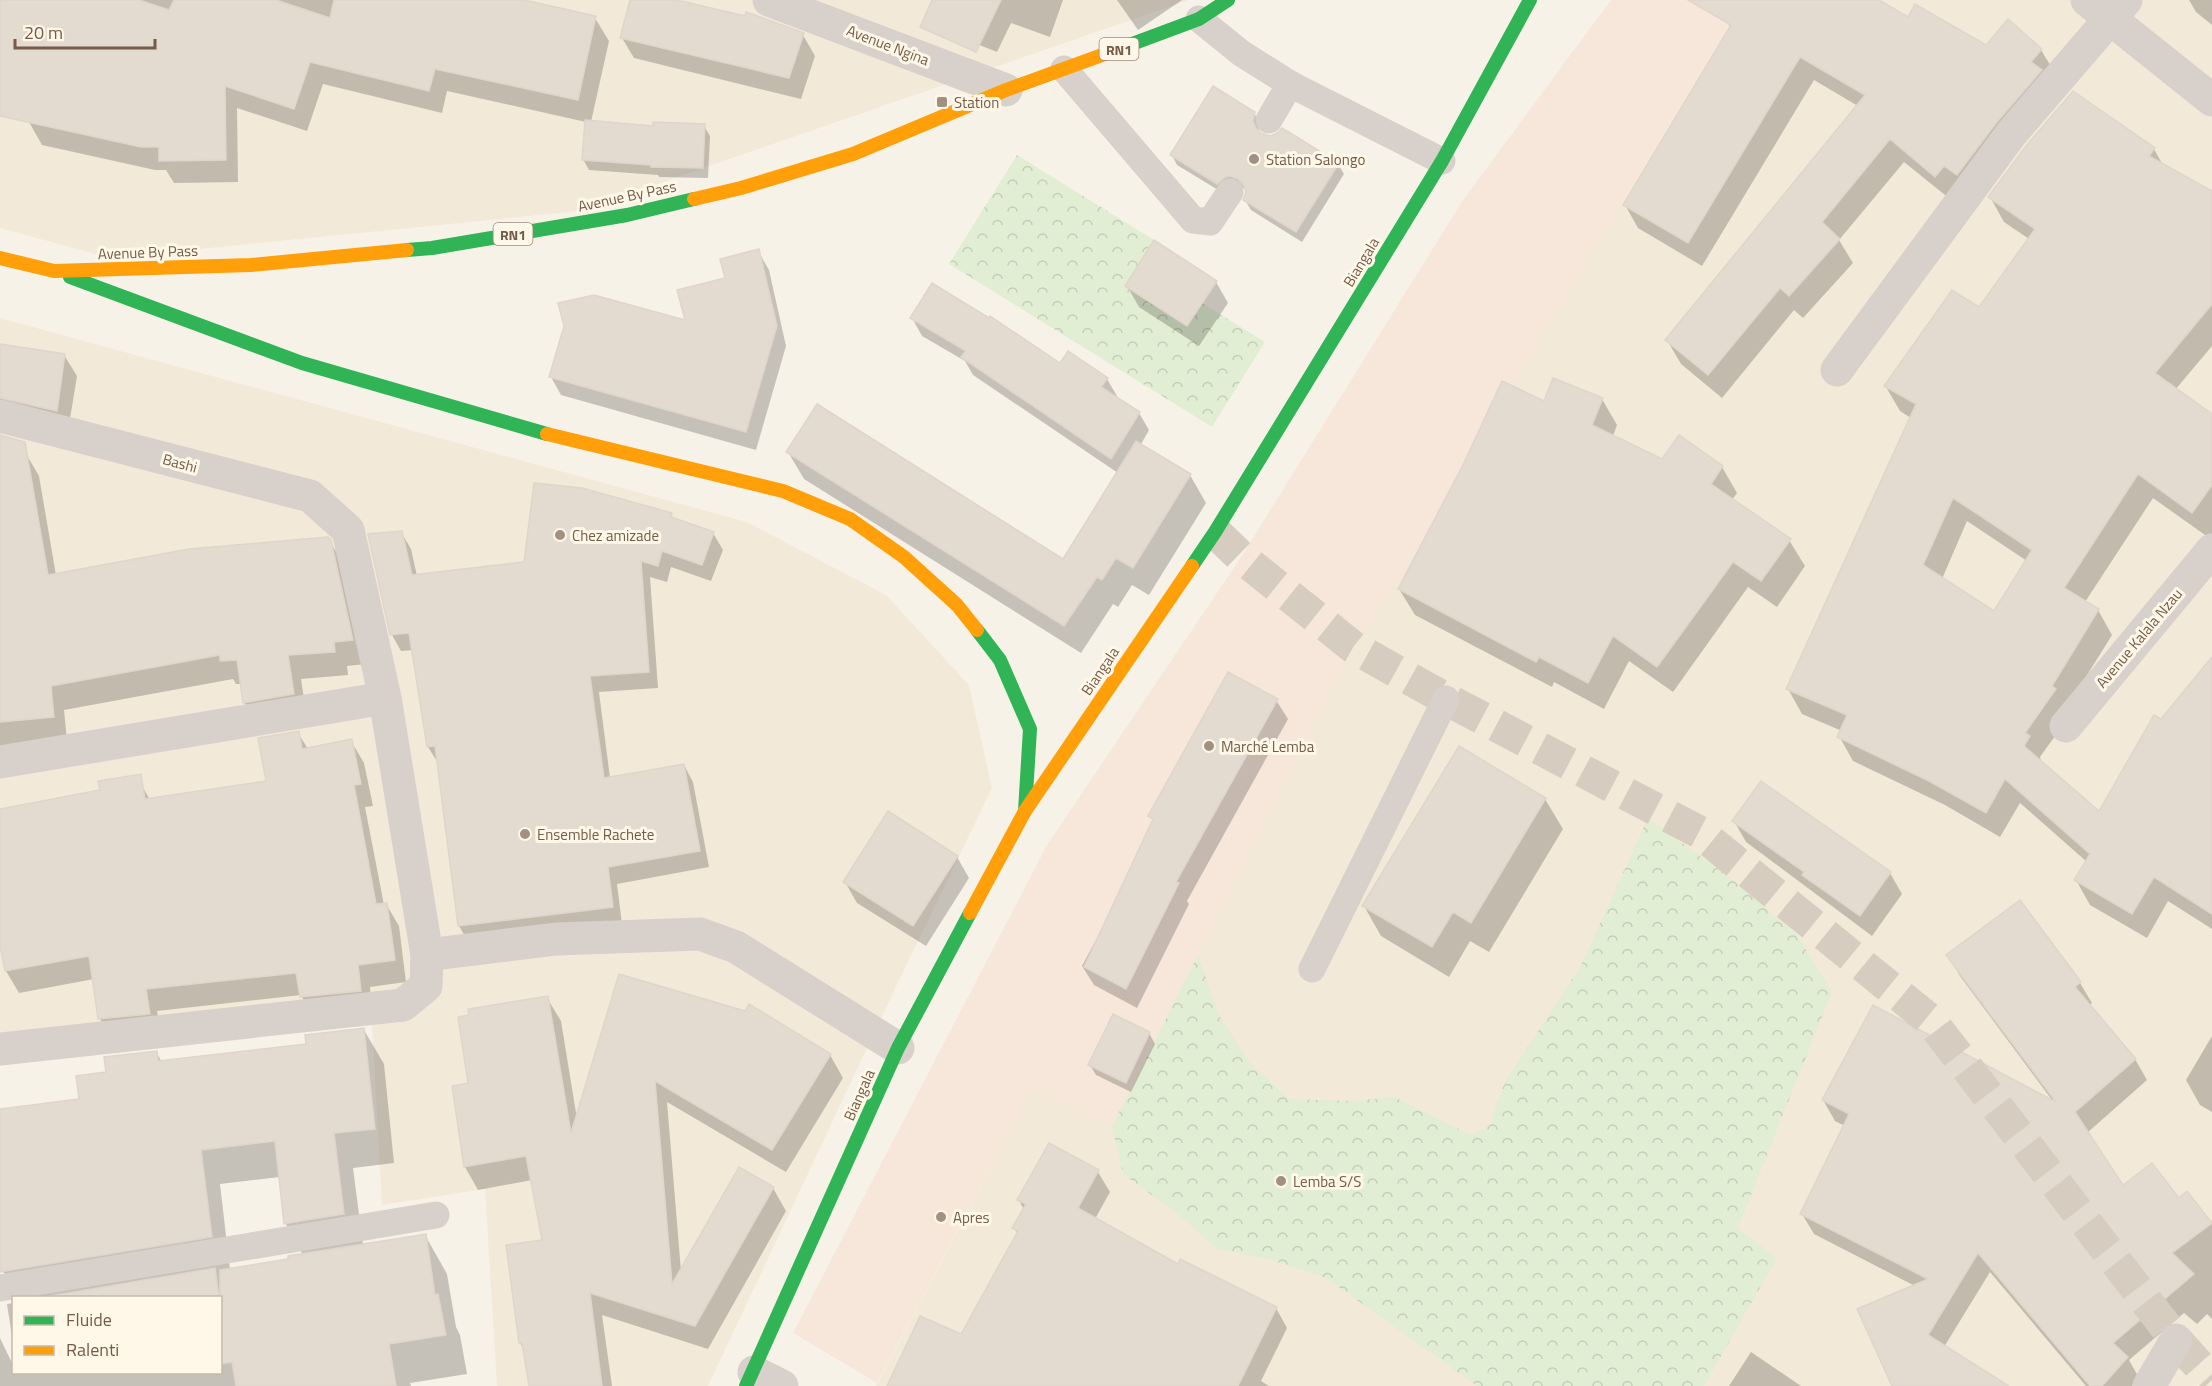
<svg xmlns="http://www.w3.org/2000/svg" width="2212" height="1386" viewBox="0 0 2212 1386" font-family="'Titillium Web',sans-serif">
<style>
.residential{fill:#f3e9d8}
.commercial{fill:#f7e7db}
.park{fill:url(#park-crowns)}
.shadow{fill:#0003;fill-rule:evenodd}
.building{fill:#e3dad0;stroke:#e0d5ca;stroke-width:1.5;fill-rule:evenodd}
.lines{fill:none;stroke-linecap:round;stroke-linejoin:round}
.street-tunnel{stroke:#d6ccc0;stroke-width:33;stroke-dasharray:33 16;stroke-linecap:butt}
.lane{stroke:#d8d0ca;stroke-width:27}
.street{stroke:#d8d0ca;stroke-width:33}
.fast{stroke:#30b455;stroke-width:14}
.slow{stroke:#ff9f0a;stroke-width:14}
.poi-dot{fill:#a29080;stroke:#fff8e9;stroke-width:2}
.labels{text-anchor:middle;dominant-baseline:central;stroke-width:6;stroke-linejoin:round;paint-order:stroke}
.shield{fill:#fff8e9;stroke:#9e8a78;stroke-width:1.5}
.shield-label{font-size:14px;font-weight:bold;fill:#755b48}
.street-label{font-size:15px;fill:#755b48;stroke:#fff8e9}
.poi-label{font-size:15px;fill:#755b48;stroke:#fff8e9;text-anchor:start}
</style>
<defs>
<pattern id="park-crowns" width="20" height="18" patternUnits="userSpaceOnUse" patternTransform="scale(1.5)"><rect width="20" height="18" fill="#e1eed3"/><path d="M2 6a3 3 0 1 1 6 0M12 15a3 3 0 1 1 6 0" fill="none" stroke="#c4ceb7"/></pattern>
</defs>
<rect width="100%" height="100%" fill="#f7f2e8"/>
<g class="residential">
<polygon points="0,0 1189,0 579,211 110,258 0,228"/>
<polygon points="1745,0 2212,0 2212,1386 876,1386 1033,1088 1112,1126 1353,647"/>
<polygon points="0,318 747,522 886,595 969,685 992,788 892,995 708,1386 497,1386 485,1189 382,1205 371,1009 0,1049"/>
</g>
<polygon class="commercial" points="1611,0 1745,0 1497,410 1412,559 1353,647 1112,1126 1033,1088 877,1383 793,1333 1047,845 1241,557 1463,200"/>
<g class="park">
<polygon points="1017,155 1154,240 1125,286 1202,303 1265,342 1212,427 949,264"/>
<polygon points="1648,818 1733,880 1797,935 1832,992 1738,1228 1777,1258 1704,1386 1477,1386 1326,1278 1268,1259 1217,1249 1175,1212 1123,1174 1112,1126 1198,955 1219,1015 1249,1062 1289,1099 1353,1101 1394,1097 1471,1135 1489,1126 1505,1082 1581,965"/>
</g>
<g class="shadow">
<polygon points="0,0 517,0 595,18 609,41 591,122 654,128 704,126 710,136 708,178 659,177 658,175 589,170 583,159 586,122 447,91 442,113 323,84 307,131 237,108 238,182 174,183 166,170 155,170 42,145 29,122 0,103"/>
<polygon points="632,0 671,0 803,35 815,56 801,99 634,58 622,38"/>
<polygon points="934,0 1063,0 1050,37 1011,23 997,52 942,30"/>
<polygon points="1117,0 1182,0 1138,30"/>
<polygon points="1741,0 1876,0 1908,19 1987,47 2041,50 2055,73 1950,199 1904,162 1839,240 1853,263 1803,318 1794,310 1722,398 1681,364 1667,340 1858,106 1814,80 1702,266 1638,228 1625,205 1731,28 1727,22"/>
<polygon points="2189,0 2212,0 2212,25 2196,12"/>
<polygon points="1254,113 1260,123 1258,132 1338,164 1344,174 1302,242 1251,210 1245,200 1247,193 1246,189 1237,186 1223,193 1177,165 1172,155"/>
<path d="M 2154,149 L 2163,165 L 2212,192 L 2212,346 L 2175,390 L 2212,416 L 2212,540 L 2153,498 L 2085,602 L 2098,610 L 2112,635 L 2066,709 L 2070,715 L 2040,757 L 2042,763 L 2099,814 L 2161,721 L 2212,659 L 2212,929 L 2168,901 L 2147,938 L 2090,905 L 2076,880 L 2087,862 L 2020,803 L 2000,837 L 1945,805 L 1853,761 L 1839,736 L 1842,731 L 1802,714 L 1788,689 L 1911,418 L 1900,411 L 1886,387 L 1980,309 L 2029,239 L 2004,222 L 1990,197 ZM 1967,521 L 2027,561 L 1994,613 L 1942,579 Z"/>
<polygon points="758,251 769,270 786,346 756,450 561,395 551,377 687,322 727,279"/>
<polygon points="1216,282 1228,303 1199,346 1139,307 1127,286"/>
<polygon points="912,318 1107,379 1117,396 1116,398 1139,413 1149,430 1140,446 1190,475 1206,503 1149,595 1132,585 1118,607 1113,604 1081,653 804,479 788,452 1063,561 1118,473 973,375 965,361 922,336"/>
<polygon points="0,345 64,355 77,376 68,431 0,421"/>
<polygon points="1602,399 1617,425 1613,436 1662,460 1722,467 1737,493 1732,500 1789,540 1805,566 1777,607 1748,587 1673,692 1629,661 1604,709 1554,682 1552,687 1415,615 1399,589 1545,404"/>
<polygon points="25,452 39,476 56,575 330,541 344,566 366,664 347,666 348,675 301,679 307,718 258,726 244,702 242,684 236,684 233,679 64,710 67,741 0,766 0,456"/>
<polygon points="671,515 674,519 713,533 723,550 711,581 671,567 667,582 650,577 658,688 599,692 610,778 684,765 693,782 709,867 617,884 622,924 469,943 459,926 438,763 428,747 413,650 401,651 392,635 401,532 411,549 417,576 525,563"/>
<polygon points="1276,700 1288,719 1187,901 1189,904 1137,1008 1094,985 1082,966 1114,906 1154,822 1150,816"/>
<polygon points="298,733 308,749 351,741 364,763 373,806 365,807 384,905 386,904 399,926 406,982 370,987 372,1013 314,1019 301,995 157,1011 162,1036 112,1041 100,1019 94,979 19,993 6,971 0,938 0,810 141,784 150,800 268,782"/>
<polygon points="1761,783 1890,873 1902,894 1872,936 1746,842 1734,821"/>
<polygon points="1545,799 1563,829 1489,952 1470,941 1449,977 1381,936 1364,906"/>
<polygon points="957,857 969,878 926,946 857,903 845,882"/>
<polygon points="2024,909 2080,983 2092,1003 2089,1006 2135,1059 2147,1080 2087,1133 2122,1187 2178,1200 2187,1193 2212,1225 2212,1319 2207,1314 2197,1324 2184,1313 2129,1360 2139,1378 2132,1386 2086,1386 1990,1272 1944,1347 2006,1386 1894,1386 1915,1286 1814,1234 1802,1214 1845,1126 1835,1121 1823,1100 2055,1104 1960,976 1948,955"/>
<polygon points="620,976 830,1055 843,1078 786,1172 667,1102 681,1271 773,1188 786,1211 708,1349 602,1315 612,1386 530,1386 525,1351 520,1343 544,1241 532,1180 478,1190 465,1167 454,1087 470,1084 547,998 561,1021 577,1119"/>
<polygon points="1114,1016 1149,1033 1155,1044 1131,1092 1096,1075 1090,1065"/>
<path d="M 364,1030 L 384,1064 L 394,1163 L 353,1168 L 363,1245 L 425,1235 L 447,1274 L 456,1327 L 460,1335 L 467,1374 L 410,1383 L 411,1386 L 0,1386 L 0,1338 L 14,1367 L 14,1372 L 220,1372 L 220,1298 L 18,1298 L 3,1271 L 0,1249 L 0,1111 L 80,1101 L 108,1073 L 156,1052 L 162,1062 L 307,1045 ZM 280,1177 L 286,1224 L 303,1255 L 290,1260 L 230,1270 L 220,1184 Z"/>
<polygon points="2212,1036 2212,1112 2200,1105 2186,1080"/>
<polygon points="1049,1145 1098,1172 1110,1192 1095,1219 1178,1266 1276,1308 1287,1328 1261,1381 1269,1386 889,1386 961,1336 1018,1234 1014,1228 1024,1210 1019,1200"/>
<polygon points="14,1303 14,1349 7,1304"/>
<polygon points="1751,1352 1801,1386 1729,1386"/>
</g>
<g class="building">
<polygon points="0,0 139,0 169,10 174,0 276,0 330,18 334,0 524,0 596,16 578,100 435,69 429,91 310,62 294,109 225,86 226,160 159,161 159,147 141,147 0,116"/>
<polygon points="630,0 677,0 745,16 746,12 804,33 789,78 620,38"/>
<polygon points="932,0 1001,0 976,52 920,27"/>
<polygon points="1688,0 1879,0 1908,17 1915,4 1986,45 2008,19 2042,49 2031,62 2042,70 1997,122 1957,175 1944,166 1935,177 1890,139 1822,222 1840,239 1789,296 1780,288 1708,375 1665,340 1865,95 1800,57 1688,243 1623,205 1731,25"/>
<polygon points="1213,86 1255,112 1253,121 1256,128 1261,133 1270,136 1277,133 1282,128 1339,163 1296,232 1243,200 1246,192 1244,186 1238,179 1230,176 1224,178 1217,184 1170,155"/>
<path d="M 2073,91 L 2155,148 L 2149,156 L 2212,191 L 2212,304 L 2155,373 L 2212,414 L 2212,485 L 2192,513 L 2138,474 L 2064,588 L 2099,609 L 2052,686 L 2056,689 L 2025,733 L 2030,736 L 2024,746 L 2099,811 L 2154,715 L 2161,719 L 2212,657 L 2212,914 L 2154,877 L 2132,914 L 2074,880 L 2090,854 L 2005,779 L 1986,813 L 1929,781 L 1837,737 L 1847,715 L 1786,689 L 1916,404 L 1884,386 L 1952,290 L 1979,307 L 2035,229 L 1988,197 L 2026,146 ZM 1953,498 L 2032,550 L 1994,611 L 1923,565 Z"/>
<polygon points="585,120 653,126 653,122 705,124 703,168 651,167 651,165 582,160"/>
<polygon points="1154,240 1217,281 1187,326 1125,286"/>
<polygon points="759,249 777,326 746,432 549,377 564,326 558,303 594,295 685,320 677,290 725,278 720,259"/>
<polygon points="932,283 989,318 990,316 1060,363 1068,351 1108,378 1101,387 1140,412 1111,459 961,357 966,351 910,318"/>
<polygon points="0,344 65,354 57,411 0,398"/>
<polygon points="1553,378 1603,398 1592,425 1662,459 1679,435 1723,466 1711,484 1791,539 1761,581 1733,562 1657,667 1613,636 1588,683 1539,657 1536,662 1398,589 1463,465 1502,381 1544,401"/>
<polygon points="817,404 1063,559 1136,441 1191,474 1133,568 1116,558 1102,580 1097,577 1064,626 786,452"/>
<polygon points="0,435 25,442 48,575 189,549 328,537 331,540 353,640 334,642 335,652 288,655 294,694 243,703 237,660 220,661 220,655 51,686 54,717 0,722"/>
<polygon points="534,483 582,488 672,513 671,517 714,532 702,565 662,551 658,566 641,561 649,672 590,676 604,778 684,764 700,851 608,867 613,907 458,926 435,746 427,747 409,633 390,635 368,534 402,531 412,575 524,562"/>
<polygon points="1228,672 1278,699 1176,882 1179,883 1126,989 1084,967 1153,819 1148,816"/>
<polygon points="299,731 302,749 352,739 361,784 354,785 376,904 387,903 395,960 358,965 361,991 300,997 296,973 146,989 150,1014 98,1019 89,956 5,971 0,946 0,809 100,790 98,781 141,774 145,799 266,781 258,738"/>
<polygon points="1459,746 1546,798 1471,923 1453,912 1432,947 1362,906"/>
<polygon points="1761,781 1891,872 1860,916 1802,875 1804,872 1732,821"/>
<polygon points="888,811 958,856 913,926 843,882"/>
<polygon points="2020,900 2081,982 2075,987 2136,1059 2075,1112 2123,1185 2152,1163 2179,1198 2187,1191 2212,1223 2172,1253 2194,1274 2113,1343 2128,1357 2102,1386 2090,1386 1978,1253 1928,1335 2009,1386 1892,1386 1857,1309 1928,1279 1800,1214 1849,1114 1822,1100 1873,1005 2056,1102 1946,955"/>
<polygon points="619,974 745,1011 749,1004 831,1054 772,1150 655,1081 672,1284 739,1167 774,1187 695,1326 590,1293 602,1386 529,1386 522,1343 519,1343 506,1245 542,1240 526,1156 464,1167 452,1086 468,1083 458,1017 469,1015 468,1009 548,996 571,1133"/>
<polygon points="1113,1014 1150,1032 1126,1083 1088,1065"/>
<polygon points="364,1028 375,1129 334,1133 344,1214 284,1224 275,1141 201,1150 212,1237 0,1272 0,1109 79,1099 76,1076 106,1072 104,1057 157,1051 158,1061 306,1044 305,1035"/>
<polygon points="1049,1143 1099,1170 1078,1208 1178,1264 1180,1259 1277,1307 1238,1386 887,1386 920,1316 961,1334 1018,1231 1012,1228 1026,1204 1017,1200"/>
<polygon points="426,1234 435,1295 438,1294 446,1335 389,1344 396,1386 236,1386 232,1362 220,1364 220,1270 288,1259 288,1256"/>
<polygon points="215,1268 219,1298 39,1298"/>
</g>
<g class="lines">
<polyline class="street-tunnel" points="1215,532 1241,557 1353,647 1446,699 1699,832 1931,1021 2176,1340 2212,1380"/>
<g class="lane">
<polyline points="1199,19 1241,53 1290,84 1442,161"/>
<polyline points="1064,69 1193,220 1210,222 1230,192"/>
<polyline points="1269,120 1290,84"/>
<polyline points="1312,969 1446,699"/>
<polyline points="0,1288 436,1215"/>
</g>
<g class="street">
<polyline points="769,0 1006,90"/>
<polyline points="2087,0 2212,100"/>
<polyline points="1837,370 2011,134 2126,0"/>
<polyline points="0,416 310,496 348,530 385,698 427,955 426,986 403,1005 0,1049"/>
<polyline points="2066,726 2212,550"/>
<polyline points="0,762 385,698"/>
<polyline points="427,955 556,939 700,934 736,947 898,1048"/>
<polyline points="754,1372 782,1386"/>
<polyline points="2149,1386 2176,1340"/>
</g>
<g class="fast">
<polyline points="1124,47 1199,19 1228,0"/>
<polyline points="407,250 432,248 627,215 694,199"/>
<polyline points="70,277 302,363 547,434"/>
<polyline points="1192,566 1215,532 1442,161 1530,0"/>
<polyline points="977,630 1000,660 1030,729 1025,811"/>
<polyline points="746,1386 898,1048 970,913"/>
</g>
<g class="slow">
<polyline points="694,199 741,188 853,154 1006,90 1124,47"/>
<polyline points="0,258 54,271 251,265 407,250"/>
<polyline points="547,434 783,491 850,519 904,557 957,605 977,630"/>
<polyline points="970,913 1025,811 1192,566"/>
</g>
</g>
<g class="poi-dot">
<rect x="936" y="96" width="12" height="12" rx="3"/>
<circle cx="1254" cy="159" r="6"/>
<circle cx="560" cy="535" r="6"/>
<circle cx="1209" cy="746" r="6"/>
<circle cx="525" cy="834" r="6"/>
<circle cx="1281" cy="1181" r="6"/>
<circle cx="941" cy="1217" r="6"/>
</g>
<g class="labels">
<g class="shield">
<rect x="1099.5" y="38" width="39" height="22" rx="4.5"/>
<rect x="493.5" y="223" width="39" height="22" rx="4.5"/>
</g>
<g class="shield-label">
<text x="1119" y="49">RN1</text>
<text x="513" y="234">RN1</text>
</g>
<g class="street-label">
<text transform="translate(888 45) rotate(21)">Avenue Ngina</text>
<text transform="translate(627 196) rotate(-12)">Avenue By Pass</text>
<text transform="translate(148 252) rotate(-2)">Avenue By Pass</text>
<text transform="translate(1361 262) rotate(-59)">Biangala</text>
<text transform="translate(180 463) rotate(15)">Bashi</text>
<text transform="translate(2139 638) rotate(-50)">Avenue Kalala Nzau</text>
<text transform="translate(1100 671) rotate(-56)">Biangala</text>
<text transform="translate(859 1095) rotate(-66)">Biangala</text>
</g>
<g class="poi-label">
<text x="954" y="102">Station</text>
<text x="1266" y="159">Station Salongo</text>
<text x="572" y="535">Chez amizade</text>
<text x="1221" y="746">Marché Lemba</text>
<text x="537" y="834">Ensemble Rachete</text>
<text x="1293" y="1181">Lemba S/S</text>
<text x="953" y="1217">Apres</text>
</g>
</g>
<rect x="12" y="1296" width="210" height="78" fill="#fff8e9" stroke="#c8b9a9" stroke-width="1.5"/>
<rect x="24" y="1316" width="30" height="9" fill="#30b455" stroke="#c8b9a9" stroke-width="1.5"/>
<text x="66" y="1326" font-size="18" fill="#755b48">Fluide</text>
<rect x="24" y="1346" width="30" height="9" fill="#ff9f0a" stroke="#c8b9a9" stroke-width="1.5"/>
<text x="66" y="1356" font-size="18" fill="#755b48">Ralenti</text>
<path d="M15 39v9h140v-9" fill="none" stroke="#755b48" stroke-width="3"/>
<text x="24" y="39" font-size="18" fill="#755b48" stroke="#fff8e9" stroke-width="4.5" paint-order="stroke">20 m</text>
</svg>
